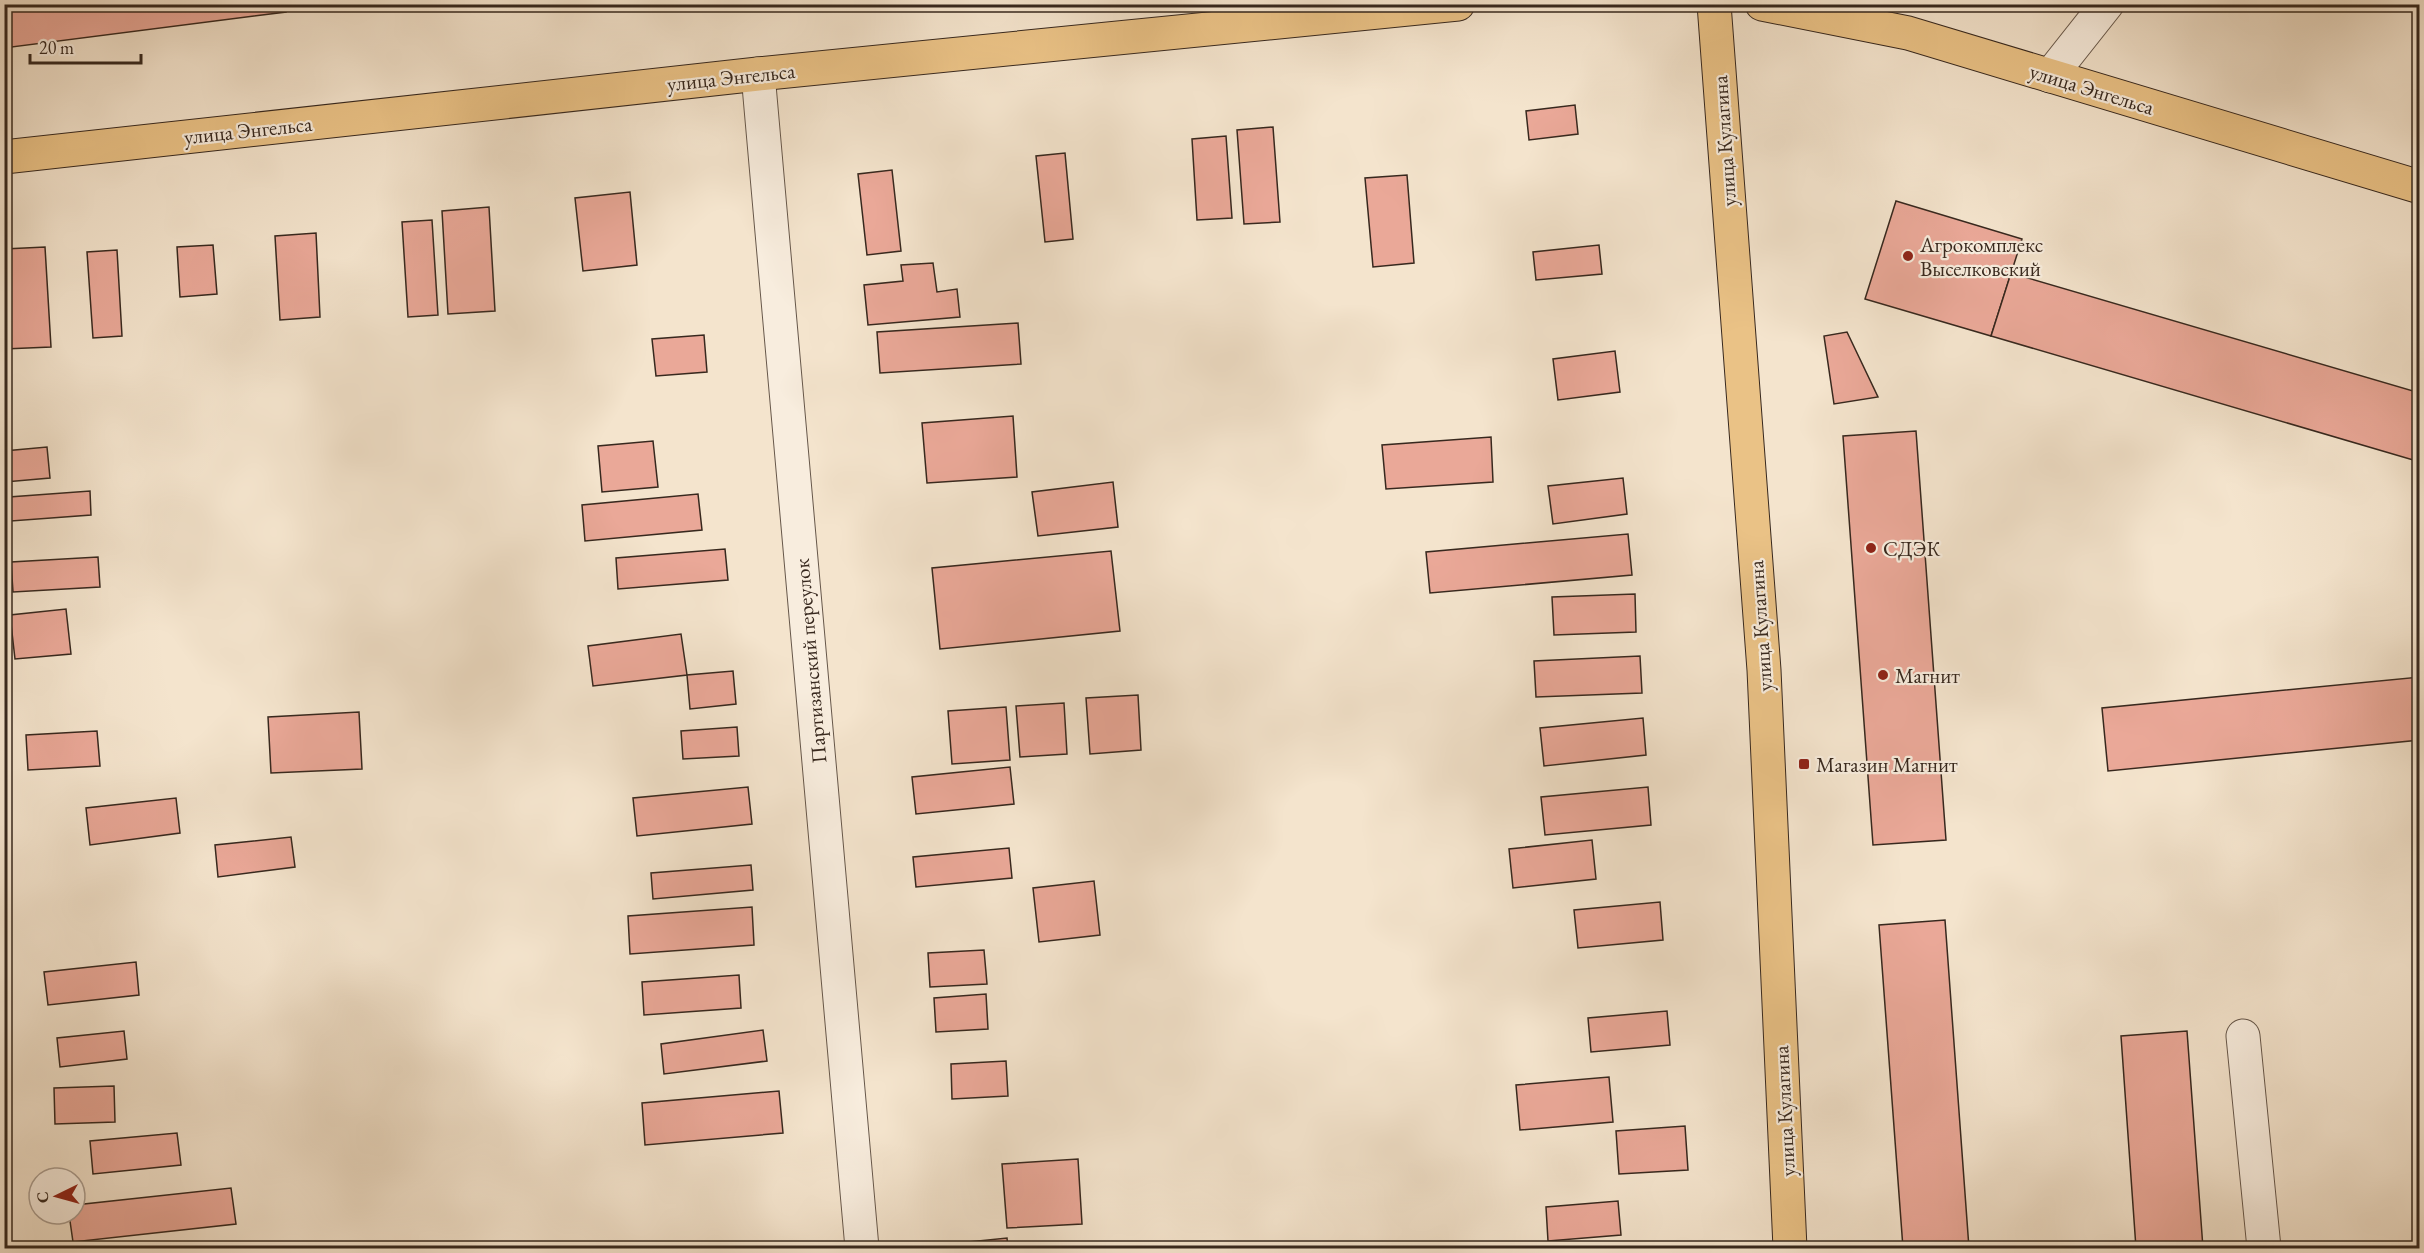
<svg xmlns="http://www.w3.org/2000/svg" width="2424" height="1253" viewBox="0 0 2424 1253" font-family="'EB Garamond',serif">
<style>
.building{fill:#eaa898;stroke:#37281e;stroke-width:1.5}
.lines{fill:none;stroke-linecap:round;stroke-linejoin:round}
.minor-casing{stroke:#66574a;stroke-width:35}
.major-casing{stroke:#37281e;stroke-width:35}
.minor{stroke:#f8edde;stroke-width:33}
.major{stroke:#eac286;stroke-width:33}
.poi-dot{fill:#8f2418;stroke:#f8edde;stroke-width:2}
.labels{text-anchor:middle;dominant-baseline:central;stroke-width:4.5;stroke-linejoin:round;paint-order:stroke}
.street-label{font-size:21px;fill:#37281e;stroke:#f8edde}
.poi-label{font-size:21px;fill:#37281e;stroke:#f8edde;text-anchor:start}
</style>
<rect width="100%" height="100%" fill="#f4e4cd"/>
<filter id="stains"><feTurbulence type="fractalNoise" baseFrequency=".00333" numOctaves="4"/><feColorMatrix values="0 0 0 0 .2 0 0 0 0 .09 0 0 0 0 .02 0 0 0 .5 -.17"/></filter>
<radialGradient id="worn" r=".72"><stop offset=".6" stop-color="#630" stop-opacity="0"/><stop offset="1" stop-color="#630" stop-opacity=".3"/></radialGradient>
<g class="building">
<polygon points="4,4 285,4 286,12 4,48"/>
<polygon points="1575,105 1578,134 1529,140 1526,111"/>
<polygon points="1273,127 1280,222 1244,224 1237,130"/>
<polygon points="1226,136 1232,218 1197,220 1192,139"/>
<polygon points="1065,153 1073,239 1045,242 1036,156"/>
<polygon points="892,170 901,251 867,255 858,174"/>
<polygon points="1407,175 1414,263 1373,267 1365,178"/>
<polygon points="630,192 637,265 583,271 575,198"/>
<polygon points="1896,201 2022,239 1991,336 1865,299"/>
<polygon points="489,207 495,311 448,314 442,211"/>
<polygon points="432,220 438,315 408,317 402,222"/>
<polygon points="316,233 320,317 280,320 275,236"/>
<polygon points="213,245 217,294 180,297 177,247"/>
<polygon points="1599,245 1602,274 1536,280 1533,252"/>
<polygon points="45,247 51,347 4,349 4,249"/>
<polygon points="117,250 122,336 93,338 87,252"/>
<polygon points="933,263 937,292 957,289 960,317 868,325 864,285 903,281 901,265"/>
<polygon points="2011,273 2420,393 2420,462 1991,336"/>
<polygon points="1018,323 1021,364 880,373 877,332"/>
<polygon points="1847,332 1878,397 1834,404 1824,336"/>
<polygon points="704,335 707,372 656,376 652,339"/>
<polygon points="1615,351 1620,392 1558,400 1553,359"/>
<polygon points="1013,416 1017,477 927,483 922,423"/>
<polygon points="1916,431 1946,840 1873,845 1843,436"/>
<polygon points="1491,437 1493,482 1386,489 1382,445"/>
<polygon points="653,441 658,487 602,492 598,446"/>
<polygon points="47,447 50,478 5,482 4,451"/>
<polygon points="1623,478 1627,514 1553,524 1548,486"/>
<polygon points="1113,482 1118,527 1038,536 1032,492"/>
<polygon points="90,491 91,515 11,521 9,497"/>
<polygon points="698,494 702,530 585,541 582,505"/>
<polygon points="1628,534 1632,575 1430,593 1426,552"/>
<polygon points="725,549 728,580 618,589 616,558"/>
<polygon points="1111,551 1120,631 940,649 932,568"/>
<polygon points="98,557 100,587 13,592 11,562"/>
<polygon points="1635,594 1636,632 1554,635 1552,597"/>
<polygon points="66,609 71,654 15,659 10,615"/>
<polygon points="681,634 687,675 593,686 588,646"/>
<polygon points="1640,656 1642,693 1536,697 1534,661"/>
<polygon points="733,671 736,704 690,709 687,675"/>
<polygon points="2420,677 2420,740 2108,771 2102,708"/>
<polygon points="1138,695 1141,750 1090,754 1086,698"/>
<polygon points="1064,703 1067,754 1020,757 1016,706"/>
<polygon points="1006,707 1010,760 952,764 948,711"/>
<polygon points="359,712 362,769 271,773 268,717"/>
<polygon points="1643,718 1646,755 1544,766 1540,728"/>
<polygon points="737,727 739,756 683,759 681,731"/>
<polygon points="97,731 100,766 28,770 26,735"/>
<polygon points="1010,767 1014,804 916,814 912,777"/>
<polygon points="748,787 752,824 637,836 633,798"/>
<polygon points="1648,787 1651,825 1545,835 1541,797"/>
<polygon points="176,798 180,833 90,845 86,808"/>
<polygon points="291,837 295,867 218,877 215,845"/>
<polygon points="1592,840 1596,879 1513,888 1509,849"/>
<polygon points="1009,848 1012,878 916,887 913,857"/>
<polygon points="751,865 753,890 653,899 651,873"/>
<polygon points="1094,881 1100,935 1039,942 1033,888"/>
<polygon points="1660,902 1663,940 1578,948 1574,910"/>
<polygon points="752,907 754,945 630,954 628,916"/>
<polygon points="1945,920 1969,1248 1903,1248 1879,925"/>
<polygon points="984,950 987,984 930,987 928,953"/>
<polygon points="136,962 139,995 48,1005 44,972"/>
<polygon points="739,975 741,1008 644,1015 642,982"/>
<polygon points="986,994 988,1029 936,1032 934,998"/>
<polygon points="1667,1011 1670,1045 1591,1052 1588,1018"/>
<polygon points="763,1030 767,1061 664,1074 661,1044"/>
<polygon points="124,1031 127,1059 60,1067 57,1038"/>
<polygon points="2187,1031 2203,1248 2136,1248 2121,1036"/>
<polygon points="1006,1061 1008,1096 952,1099 951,1064"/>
<polygon points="1609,1077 1613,1122 1520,1130 1516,1085"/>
<polygon points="114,1086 115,1122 55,1124 54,1088"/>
<polygon points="779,1091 783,1133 645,1145 642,1103"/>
<polygon points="1685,1126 1688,1170 1619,1174 1616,1131"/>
<polygon points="177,1133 181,1165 93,1174 90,1141"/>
<polygon points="1078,1159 1082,1224 1007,1228 1002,1164"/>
<polygon points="231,1188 236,1224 73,1242 69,1214 75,1214 75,1205"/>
<polygon points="1618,1201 1621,1235 1548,1241 1546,1207"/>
<polygon points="1007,1238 1008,1248 949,1248 949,1244"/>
</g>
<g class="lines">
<g class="minor-casing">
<g id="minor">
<polyline points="758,74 862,1248"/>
<polyline points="2050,76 2107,4"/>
<polyline points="2243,1036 2264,1248"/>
</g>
</g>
<g class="major-casing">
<g id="major">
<polyline points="1714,4 1764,670 1790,1248"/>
<polyline points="1762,4 1908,33 2420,187"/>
<polyline points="4,157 758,74 1458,4"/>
</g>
</g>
<use href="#minor" class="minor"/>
<use href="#major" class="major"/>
</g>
<g class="poi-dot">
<circle cx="1908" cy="256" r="6"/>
<circle cx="1871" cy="548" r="6"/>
<circle cx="1883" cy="675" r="6"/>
<rect x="1798" y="758" width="12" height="12" rx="3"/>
</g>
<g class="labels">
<g class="street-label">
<text transform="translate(731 77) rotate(-6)">улица Энгельса</text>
<text transform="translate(2092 89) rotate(17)">улица Энгельса</text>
<text transform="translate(248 130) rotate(-6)">улица Энгельса</text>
<text transform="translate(1724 141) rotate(-94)">улица Кулагина</text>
<text transform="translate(1760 626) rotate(-94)">улица Кулагина</text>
<text transform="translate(810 661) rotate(-95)">Партизанский переулок</text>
<text transform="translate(1784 1111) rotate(-93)">улица Кулагина</text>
</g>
<g class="poi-label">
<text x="1920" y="244">Агрокомплекс<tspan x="1920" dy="24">Выселковский</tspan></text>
<text x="1883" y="548">СДЭК</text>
<text x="1895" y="675">Магнит</text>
<text x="1816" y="764">Магазин Магнит</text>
</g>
</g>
<rect width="2424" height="1253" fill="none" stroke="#f4e4cd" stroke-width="24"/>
<rect x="6" y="6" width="2412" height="1241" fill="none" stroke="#37281e" stroke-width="3"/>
<rect x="12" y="12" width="2400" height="1229" fill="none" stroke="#37281e" stroke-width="1.5"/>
<g transform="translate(57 1196) rotate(265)"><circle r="28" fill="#f8edde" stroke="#ab9e91" stroke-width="1.5"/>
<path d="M0-4.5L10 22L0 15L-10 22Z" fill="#8f2418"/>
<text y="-9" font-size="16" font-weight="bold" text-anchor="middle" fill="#37281e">С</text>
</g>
<path d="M30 54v9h111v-9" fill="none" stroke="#37281e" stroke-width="3"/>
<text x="39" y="54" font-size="18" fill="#37281e" stroke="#f8edde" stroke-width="4.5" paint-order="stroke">20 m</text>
<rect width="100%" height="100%" filter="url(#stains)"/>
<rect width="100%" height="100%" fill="url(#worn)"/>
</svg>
